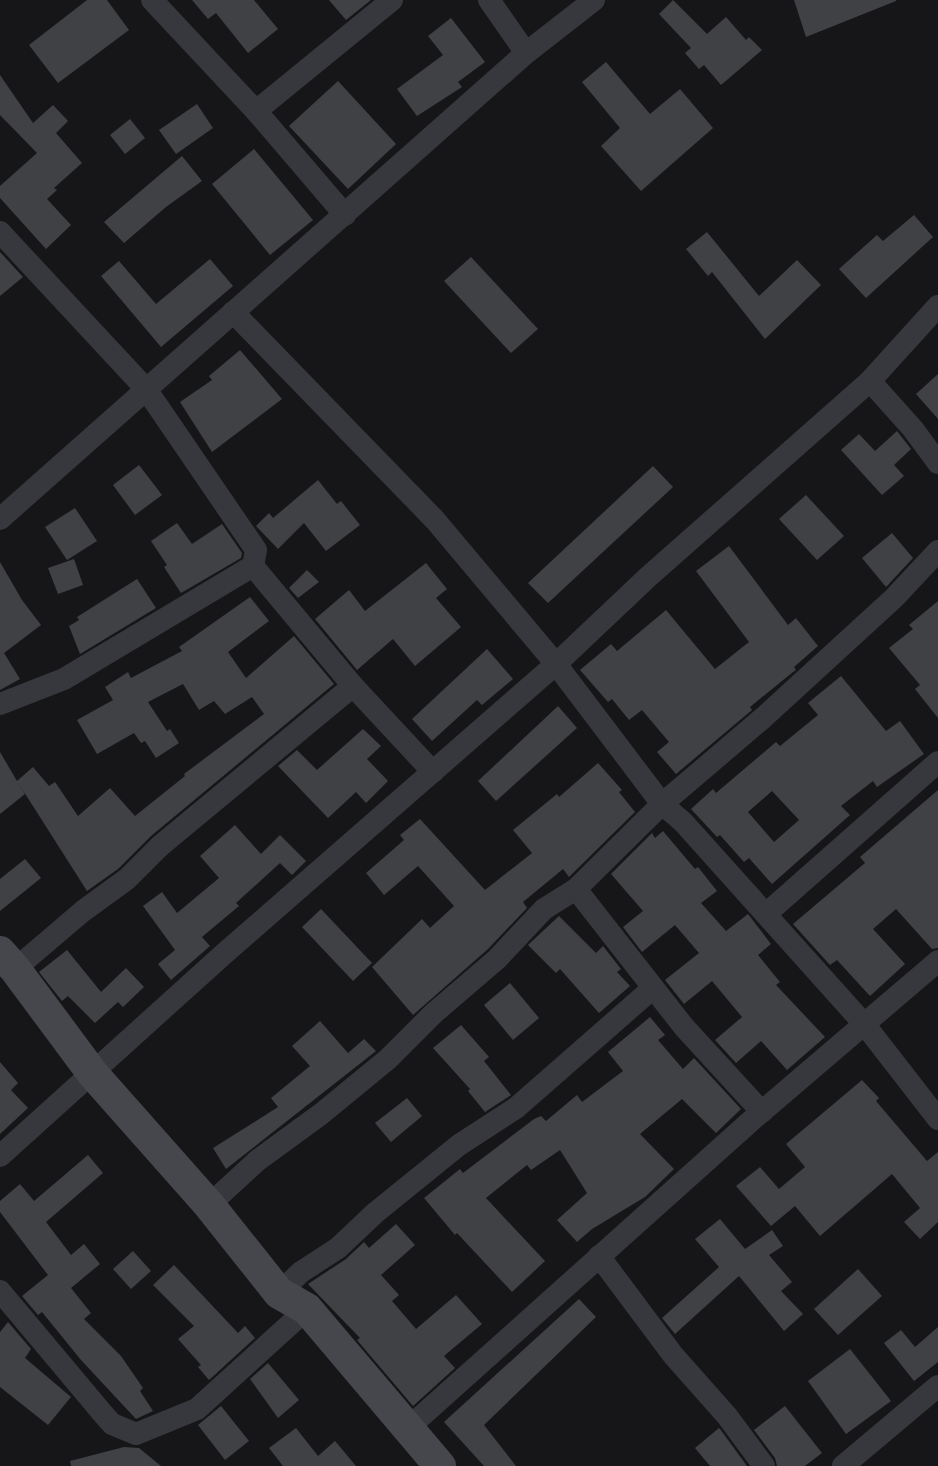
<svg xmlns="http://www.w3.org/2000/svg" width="938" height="1466" viewBox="0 0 938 1466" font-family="Manrope,sans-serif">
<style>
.building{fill:#404145;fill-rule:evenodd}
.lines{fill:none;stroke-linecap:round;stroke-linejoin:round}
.street{stroke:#37383d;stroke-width:22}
.secondary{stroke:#45474d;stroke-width:32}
</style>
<rect width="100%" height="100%" fill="#161618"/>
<g class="building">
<polygon points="87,0 107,0 129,30 58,83 29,45"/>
<polygon points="192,0 254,0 278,29 248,53 216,13 208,19"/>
<polygon points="329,0 371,0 346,20"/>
<polygon points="673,0 707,34 726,17 746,40 749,37 762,50 721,85 704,65 699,69 685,53 691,48 659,14"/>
<polygon points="794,0 896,0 896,1 806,37"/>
<polygon points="451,18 485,62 458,82 462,87 417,116 397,89 443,55 428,36"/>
<polygon points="606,62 650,114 680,89 713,128 641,191 601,146 620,128 582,82"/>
<polygon points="0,75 33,123 53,105 68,121 56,133 82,163 54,188 57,190 47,199 71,225 46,249 0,198 0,186 37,153 0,115"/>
<polygon points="338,81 396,144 348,189 289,126"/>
<polygon points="197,104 213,128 176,154 159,130"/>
<polygon points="130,119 145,138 125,154 110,135"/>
<polygon points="254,149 313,220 270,255 212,184"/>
<polygon points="182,156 202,181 166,207 124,243 104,222"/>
<polygon points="914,215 933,237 866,298 839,269 877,235 883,241"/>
<polygon points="707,232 759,296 797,260 821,285 765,339 712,272 708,276 686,249"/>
<polygon points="0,252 23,277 0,296"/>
<polygon points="471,257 538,329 511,353 444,281"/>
<polygon points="210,259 233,286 161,347 101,276 119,261 156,304"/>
<polygon points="240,350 282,399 212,452 180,402 212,380 209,376"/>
<polygon points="938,374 938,419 916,394"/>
<polygon points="897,431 911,449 894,465 904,476 882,495 841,450 859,434 875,451"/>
<polygon points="139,465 162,495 135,515 113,485"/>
<polygon points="653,466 673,487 548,603 528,583"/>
<polygon points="318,480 337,504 341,501 360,525 326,551 304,523 278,549 256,526 269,513 273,518"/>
<polygon points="806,495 844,536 817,560 779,519"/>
<polygon points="75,508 97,541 67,560 45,527"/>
<polygon points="177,523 192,544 222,524 242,553 241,558 181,593 164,567 167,565 151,541"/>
<polygon points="892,533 913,558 886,587 862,558"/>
<polygon points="729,546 788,625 796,618 818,646 794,667 796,670 793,672 750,707 752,710 676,774 657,752 669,742 642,710 629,720 612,699 608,702 580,670 611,644 617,651 666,610 715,669 749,642 696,571"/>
<polygon points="74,559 83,585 58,594 48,568"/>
<polygon points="0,562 22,600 41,625 4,653 20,679 0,690"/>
<polygon points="426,563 447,589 436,598 461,627 415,666 393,639 357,670 315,619 349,590 365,611"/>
<polygon points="307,570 319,582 298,598 289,588"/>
<polygon points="137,579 156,608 80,654 69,626 79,620 77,617"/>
<polygon points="250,597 269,621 228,652 246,678 294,636 334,684 151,836 118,869 87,891 17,781 25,794 0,814 0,752 17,781 33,767 49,786 55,782 78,816 110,788 135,816 185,776 184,774 264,714 252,697 225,714 214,701 199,710 183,684 148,702 167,731 170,729 179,743 156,758 145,741 141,743 134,733 97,754 77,720 113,700 105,687 128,672 131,678 182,651 179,647"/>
<polygon points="938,601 938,718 915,689 920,685 889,648 913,629 909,625"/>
<polygon points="487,649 513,679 482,705 477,700 432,741 412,719"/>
<path d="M 841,676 L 886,731 L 900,721 L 924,754 L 877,787 L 873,781 L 841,806 L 850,815 L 772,884 L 749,858 L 744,862 L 720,835 L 717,837 L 691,809 L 713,789 L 716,793 L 776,742 L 780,746 L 818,715 L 808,703 ZM 772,791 L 799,820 L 774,842 L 748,812 Z"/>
<polygon points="558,706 577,728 496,801 478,781"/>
<polygon points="363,729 381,746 367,759 388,781 366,803 356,792 328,818 278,766 297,750 317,770"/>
<polygon points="598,763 622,790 619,792 635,812 569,877 563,869 523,902 527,908 488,949 413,1015 372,967 422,919 430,928 454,906 418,866 384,895 366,873 404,840 400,835 420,819 485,890 532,853 513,830 557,794 559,797"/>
<polygon points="938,790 938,948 932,949 896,909 873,929 905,964 870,996 837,960 830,965 793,924 865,863 860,857"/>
<polygon points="235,825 261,854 280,835 306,861 292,875 280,863 236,903 239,906 202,937 210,946 171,980 158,964 175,950 143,906 162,892 177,913 219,878 200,856"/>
<polygon points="663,831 695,869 698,867 717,891 701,903 726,931 748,914 771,944 758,955 780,982 776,985 825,1037 787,1070 761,1041 736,1063 715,1040 742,1017 712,981 684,1004 665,980 699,953 675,925 642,952 623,927 643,911 611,874 652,833 655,838"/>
<polygon points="25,859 41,878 0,911 0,879"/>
<polygon points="321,909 372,963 353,981 302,927"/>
<polygon points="559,916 596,953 603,946 621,969 617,972 630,986 599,1013 560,969 556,973 528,945"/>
<polygon points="67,950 101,992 126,968 144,987 123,1007 118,1002 95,1023 68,996 62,1001 39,972"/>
<polygon points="510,983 539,1018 513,1040 484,1005"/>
<polygon points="650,1017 665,1035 658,1040 683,1069 694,1058 741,1109 716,1133 682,1099 640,1134 674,1169 645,1197 592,1229 577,1242 557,1220 587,1193 560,1150 531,1170 527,1165 486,1198 545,1261 512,1292 457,1233 455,1235 424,1198 460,1169 463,1173 534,1119 541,1116 546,1121 577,1095 582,1102 623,1071 608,1052"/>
<polygon points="320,1021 348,1053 364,1039 376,1051 226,1169 213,1148 278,1107 271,1098 310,1066 292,1046"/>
<polygon points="461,1025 489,1057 484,1061 511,1095 485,1112 468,1091 470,1089 433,1048"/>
<polygon points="0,1062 18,1083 11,1090 28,1108 0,1134"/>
<polygon points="862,1080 879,1098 876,1101 927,1161 938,1152 938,1222 920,1239 904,1222 920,1208 892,1174 820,1236 795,1206 771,1226 736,1186 760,1167 779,1189 805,1167 786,1144"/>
<polygon points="407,1098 422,1116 391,1142 375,1123"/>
<polygon points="88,1155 103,1173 46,1222 71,1255 84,1244 100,1264 71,1288 91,1313 84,1319 121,1356 143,1388 140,1391 153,1411 136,1419 81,1360 42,1312 38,1315 22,1296 48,1275 0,1212 0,1201 20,1184 34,1201"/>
<polygon points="720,1219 745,1249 772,1230 783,1246 769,1255 792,1282 781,1291 803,1314 784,1331 739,1276 675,1334 662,1318 719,1267 695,1239"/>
<polygon points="396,1224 415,1245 381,1275 399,1295 392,1301 416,1329 456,1295 482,1324 444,1356 455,1368 413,1406 357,1340 360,1338 308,1284 346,1259 364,1242 369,1248"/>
<polygon points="133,1251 151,1271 131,1289 113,1269"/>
<polygon points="174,1265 238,1333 245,1326 255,1338 209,1380 198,1367 201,1365 178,1339 194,1326 153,1285"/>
<polygon points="858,1269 882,1296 838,1335 814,1309"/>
<polygon points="579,1299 596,1317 484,1425 516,1466 484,1466 444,1422"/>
<polygon points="8,1322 31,1349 25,1358 71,1397 48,1425 0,1387 0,1332"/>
<polygon points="938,1327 938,1362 914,1381 884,1343 901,1330 915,1347"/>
<polygon points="850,1349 891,1401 846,1434 808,1381"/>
<polygon points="268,1363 299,1400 278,1418 250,1379"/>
<polygon points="221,1406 249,1441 225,1460 198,1425"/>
<polygon points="785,1406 822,1453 805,1466 777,1466 775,1458 754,1430"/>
<polygon points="296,1428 318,1456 335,1441 356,1466 283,1466 269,1448"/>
<polygon points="719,1428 720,1429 747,1466 710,1466 695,1448"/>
<polygon points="124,1447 139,1448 161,1466 71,1466 70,1461"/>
</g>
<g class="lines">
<g class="street">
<polyline points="152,0 256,111 345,215"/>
<polyline points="489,0 526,53"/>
<polyline points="256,111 392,0"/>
<polyline points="0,232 146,389 256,550 253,566 64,679 0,704"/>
<polyline points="233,312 435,520 556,664 662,804 683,822 865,1025 938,1119"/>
<polyline points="870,381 913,429 938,463"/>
<polyline points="0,519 526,53 594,0"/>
<polyline points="253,566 353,686 433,772"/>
<polyline points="576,889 684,1027 762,1112"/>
<polyline points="766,914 938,762"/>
<polyline points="15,969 83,911 127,879 160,846 353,686"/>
<polyline points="0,1156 226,952 556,664 648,577 870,381 938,306"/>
<polyline points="209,1205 258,1160 321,1114 388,1059 434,1013 497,959 544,909 576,889 662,804 763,718 894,598 938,551"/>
<polyline points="599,1256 673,1355 727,1416 764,1466"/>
<polyline points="0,1291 104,1415 112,1424 136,1434 197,1409 307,1309"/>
<polyline points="279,1293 301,1272 338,1248 375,1213 459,1145 516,1108 653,988"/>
<polyline points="407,1429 752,1120 938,961"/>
<polyline points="843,1466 938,1386"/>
</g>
<polyline class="secondary" points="0,952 15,969 93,1074 209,1205 279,1293 307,1309 440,1466"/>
</g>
</svg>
